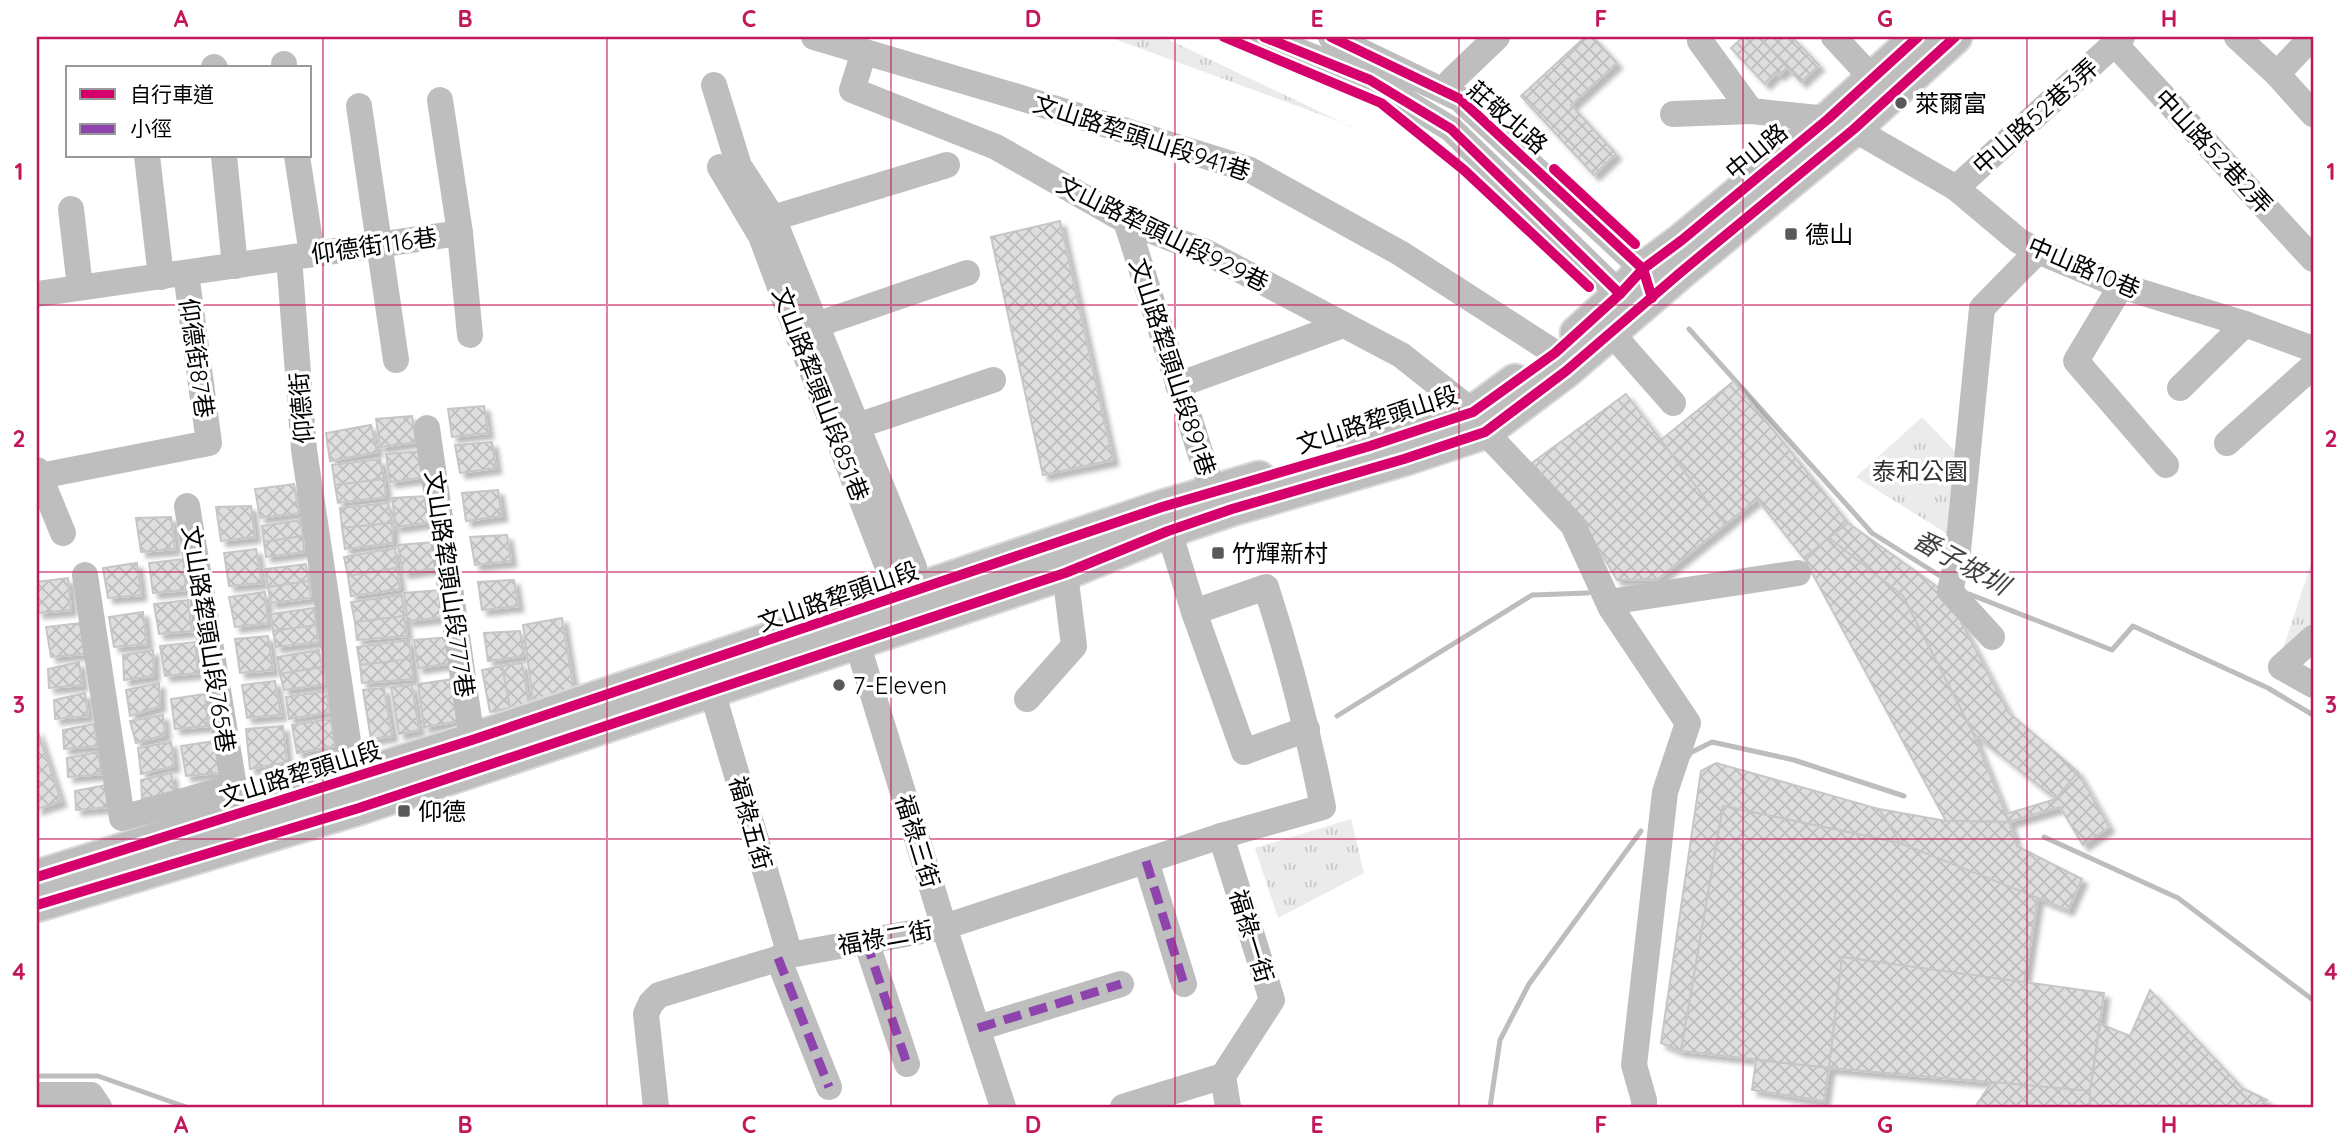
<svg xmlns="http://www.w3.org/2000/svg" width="2350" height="1144" viewBox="0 0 2350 1144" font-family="Quicksand,'Noto Sans TC',sans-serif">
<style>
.park{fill:url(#park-tufts)}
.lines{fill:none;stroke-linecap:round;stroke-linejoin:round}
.stream{stroke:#bdbdbd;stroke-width:5}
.building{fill:url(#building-cross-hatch);stroke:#c6c6c6;stroke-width:2;filter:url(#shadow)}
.major-casing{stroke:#dbdbdb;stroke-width:37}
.minor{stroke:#bebebe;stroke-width:26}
.major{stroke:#bebebe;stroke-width:33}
.quiet{stroke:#8e44ad;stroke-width:9;stroke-dasharray:18 9;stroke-linecap:butt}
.cycleway-casing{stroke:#fff;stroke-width:15}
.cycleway{stroke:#d6006c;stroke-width:10}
.grid{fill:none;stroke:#c2185b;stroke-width:2;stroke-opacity:0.55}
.poi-dot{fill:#595959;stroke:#fff;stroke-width:2.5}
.labels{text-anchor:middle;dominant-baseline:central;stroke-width:7;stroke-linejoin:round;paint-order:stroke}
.poi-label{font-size:24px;fill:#000;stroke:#fff;text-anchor:start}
.street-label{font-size:24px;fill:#000;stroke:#fff}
.park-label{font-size:24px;fill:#313131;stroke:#fff}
.water-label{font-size:26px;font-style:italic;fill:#424242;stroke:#fff}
.neatline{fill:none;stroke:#c2185b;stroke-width:2.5}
.grid-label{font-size:23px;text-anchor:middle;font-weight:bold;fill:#c2185b}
</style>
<defs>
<pattern id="park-tufts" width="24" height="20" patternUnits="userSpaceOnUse" patternTransform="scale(1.75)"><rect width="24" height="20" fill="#ebebeb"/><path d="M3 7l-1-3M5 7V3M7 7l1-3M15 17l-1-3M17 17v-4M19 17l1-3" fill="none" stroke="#c8c8c8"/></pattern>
<pattern id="building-cross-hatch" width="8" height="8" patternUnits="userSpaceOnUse" patternTransform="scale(1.75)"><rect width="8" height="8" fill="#dedede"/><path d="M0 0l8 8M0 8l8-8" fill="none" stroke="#bdbdbd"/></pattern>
<filter id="shadow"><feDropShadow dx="5.5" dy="5.5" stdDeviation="2" flood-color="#0004"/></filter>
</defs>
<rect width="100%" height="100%" fill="#fff"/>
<g class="park">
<polygon points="1109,37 1163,37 1352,127 1352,126"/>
<polygon points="1922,417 1967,464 1962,543 1856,477"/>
<polygon points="2313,558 2313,634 2277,667"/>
<polygon points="1351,819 1364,873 1278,918 1255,848"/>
</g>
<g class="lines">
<g class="stream">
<polyline points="1689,329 1872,533 1945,579"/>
<polyline points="1969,594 2112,650 2133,626 2268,688 2313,715"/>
<polyline points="1337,716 1532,595 1588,593"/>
<polyline points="1689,756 1690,753 1712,742 1794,760 1904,796"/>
<polyline points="2044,837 2178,898 2313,1000"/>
<polyline points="37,1076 98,1076 186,1107"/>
<polyline points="1184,1107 1186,1107"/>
<polyline points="1490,1107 1500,1040 1529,984 1641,831"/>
</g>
</g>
<g class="building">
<polygon points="1585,37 1593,37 1617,63 1571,105 1616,154 1594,175 1521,96"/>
<polygon points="1743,37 1758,37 1788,67 1779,75 1777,72 1765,84 1731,48"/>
<polygon points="1759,37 1792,37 1819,65 1801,82"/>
<polygon points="1060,221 1113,460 1043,475 991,237"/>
<polygon points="1734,381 1848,523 1804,558 1757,499 1725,525 1661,440"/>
<polygon points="1626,394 1725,525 1658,579 1617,580 1584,524 1532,463"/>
<polygon points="484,406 488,433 452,437 448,409"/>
<polygon points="412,416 416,442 380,447 376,419"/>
<polygon points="371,425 377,452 330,461 326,433"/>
<polygon points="492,442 496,468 460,473 455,445"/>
<polygon points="422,451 426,477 390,482 386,454"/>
<polygon points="380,459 384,479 335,485 332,465"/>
<polygon points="384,479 386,497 338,503 335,485"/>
<polygon points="294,484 299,513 260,518 255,489"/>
<polygon points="498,490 502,516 466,521 462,493"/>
<polygon points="428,496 432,522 396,527 392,498"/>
<polygon points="388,503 392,523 342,528 340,508"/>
<polygon points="251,506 255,537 221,541 216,507"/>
<polygon points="171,517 175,549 141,552 136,518"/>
<polygon points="301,520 303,536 264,542 262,526"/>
<polygon points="392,523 393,543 345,549 342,528"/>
<polygon points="1848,523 1946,593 2008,712 2078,772 2056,799 1973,733 1903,596 1829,538"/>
<polygon points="507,535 511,561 475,565 470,537"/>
<polygon points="303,536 304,552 266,557 264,542"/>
<polygon points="1829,538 1903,596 1973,733 2009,822 1946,821 1804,558"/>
<polygon points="435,542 439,568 403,573 398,545"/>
<polygon points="395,548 397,568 348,576 344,557"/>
<polygon points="256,549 262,583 229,586 224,553"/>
<polygon points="183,559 186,590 153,593 149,563"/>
<polygon points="137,563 141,595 108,598 103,568"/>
<polygon points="306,564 309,581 268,587 265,569"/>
<polygon points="397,568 400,589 351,596 348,576"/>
<polygon points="68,578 71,610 38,613 37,582"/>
<polygon points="514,580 518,606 482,610 478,582"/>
<polygon points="309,581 311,598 271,603 268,587"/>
<polygon points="440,590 444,617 408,621 404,593"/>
<polygon points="265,592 268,623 235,627 229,597"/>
<polygon points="402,595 404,616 355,622 351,602"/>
<polygon points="188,600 192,631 159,634 154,604"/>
<polygon points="314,608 316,625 273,631 271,614"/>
<polygon points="143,612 147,644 114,647 109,617"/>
<polygon points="404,616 407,636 357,640 355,622"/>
<polygon points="562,618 574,691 533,700 523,625"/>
<polygon points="80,623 84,654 51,657 46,627"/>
<polygon points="316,625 319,642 276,647 273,631"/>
<polygon points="520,631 524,656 488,661 484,633"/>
<polygon points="268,636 273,670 240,673 235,639"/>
<polygon points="451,637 454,663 418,668 414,640"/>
<polygon points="409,640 411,659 360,665 357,647"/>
<polygon points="195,642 198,673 165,676 160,646"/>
<polygon points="153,650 154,676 124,680 123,655"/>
<polygon points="319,650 322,667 280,674 277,657"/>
<polygon points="411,659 413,679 362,683 360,665"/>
<polygon points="79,662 82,685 49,688 48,669"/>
<polygon points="522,663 529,704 510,708 502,666"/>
<polygon points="502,666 510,708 490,712 482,670"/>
<polygon points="322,667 325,684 284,690 280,674"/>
<polygon points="454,679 460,721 424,727 418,684"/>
<polygon points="275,681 281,715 247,718 242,685"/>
<polygon points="159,683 160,706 130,716 126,690"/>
<polygon points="412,685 419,730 399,734 391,687"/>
<polygon points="384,688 392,736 371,739 363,690"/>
<polygon points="326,691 330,712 289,719 286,697"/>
<polygon points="85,693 88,716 55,719 54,700"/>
<polygon points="205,694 208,726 175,729 171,699"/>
<polygon points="163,715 165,735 136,743 130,721"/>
<polygon points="331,719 335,746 297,753 292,725"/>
<polygon points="94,724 98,746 64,749 63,730"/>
<polygon points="283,726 287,762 250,769 246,729"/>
<polygon points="37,729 61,801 37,809"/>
<polygon points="215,741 219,773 186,776 181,746"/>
<polygon points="171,742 174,766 141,774 138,748"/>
<polygon points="98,752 102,774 68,777 67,758"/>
<polygon points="1716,763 1879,809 1900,843 1723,806 1681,1051 1661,1043 1701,771"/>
<polygon points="2078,772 2109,827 2083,845 2060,807 2009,822 2006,814 2056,799"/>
<polygon points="171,773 175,795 142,798 141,780"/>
<polygon points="106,785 109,807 76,810 75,791"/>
<polygon points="1723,806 1900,843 2038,897 2024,984 1842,957 1829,1068 1681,1051"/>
<polygon points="1879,809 1946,821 2009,822 2017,846 2082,879 2068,910 1900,843"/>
<polygon points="1842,957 2104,993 2090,1091 1829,1068"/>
<polygon points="2150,990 2242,1088 2267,1100 2258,1107 2090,1107 2090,1091 2100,1024 2130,1036"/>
<polygon points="1756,1060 1829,1068 1824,1101 1752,1090"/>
<polygon points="1992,1082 2090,1091 2090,1107 1975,1107"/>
</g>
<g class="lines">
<g class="major-casing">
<g id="major">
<polyline points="1577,333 1620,294 1643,269 1682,240 1828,119 1918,37"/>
<polyline points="1354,451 1473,412 1515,381"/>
<polyline points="37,877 472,740 1162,507 1259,478"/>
<polyline points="37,905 359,808 1065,573 1168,531 1232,509 1404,459 1485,432 1566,371 1681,272 1854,129 1955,37"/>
</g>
</g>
<g class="minor">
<polyline points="814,37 1018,97 1250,170 1400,253 1555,353"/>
<polyline points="1264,37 1370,80 1451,129 1620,294 1652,298 1643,269 1460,99 1331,37"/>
<polyline points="1834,37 1872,78"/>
<polyline points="2237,37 2277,74 2313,114"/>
<polyline points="1700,41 1751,111 1828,119 1854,129 1956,188 2019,241 2038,251 2121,286 2245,324 2313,349"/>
<polyline points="2114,43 2313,259"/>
<polyline points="864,52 852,90 996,147 1126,221 1206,252 1401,355 1473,412 1485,432 1573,525 1611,608 1688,723 1665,792 1634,1065 1644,1100 1644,1107"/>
<polyline points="284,64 284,68"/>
<polyline points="214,67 215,68"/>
<polyline points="2277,74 2312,37"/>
<polyline points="1451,81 1497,37"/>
<polyline points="714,85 739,166 773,218 947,165"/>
<polyline points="440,100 460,233 470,335"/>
<polyline points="359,106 396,360"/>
<polyline points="1673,114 1751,111"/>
<polyline points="147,156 161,277"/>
<polyline points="224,156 235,266"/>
<polyline points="297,156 312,254"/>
<polyline points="720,167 761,236 790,314 892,578 909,594 913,608"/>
<polyline points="1956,188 2122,37"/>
<polyline points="71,209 80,287"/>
<polyline points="773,218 914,567 909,594"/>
<polyline points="1126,221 1218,508"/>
<polyline points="289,258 304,450 356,794"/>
<polyline points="2121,286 2076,361 2166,465"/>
<polyline points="37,294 460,233"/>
<polyline points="1600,320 1673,403"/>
<polyline points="816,325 967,273"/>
<polyline points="1178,385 1343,325"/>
<polyline points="2180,388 2245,324"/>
<polyline points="857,426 993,380"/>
<polyline points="427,428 472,740"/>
<polyline points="2227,443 2313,366"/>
<polyline points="37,470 63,533"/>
<polyline points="40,476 209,443 186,273"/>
<polyline points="187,506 234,786 194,798 203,825"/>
<polyline points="1163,512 1194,612 1244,752 1307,729"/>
<polyline points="85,575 122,818 194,798"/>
<polyline points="1609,602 1798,573"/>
<polyline points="852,626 944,927 1003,1107"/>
<polyline points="1992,637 1950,591 1957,561 1982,308 2038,251"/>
<polyline points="2313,638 2281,667 2313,685"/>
<polyline points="712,691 790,955"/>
<polyline points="1027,699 1074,646 1065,573 1059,556"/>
<polyline points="1221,836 1272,1000 1223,1076 1228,1107"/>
<polyline points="1146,861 1184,984"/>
<polyline points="866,941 907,1064"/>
<polyline points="778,958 829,1087"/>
<polyline points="978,1028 1121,984"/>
<polyline points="37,1095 91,1095 99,1107"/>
<path d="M 656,1107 L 646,1014 L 651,1003 L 659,995 L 790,955 L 944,927 L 1221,836 L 1323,807 C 1308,732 1290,660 1266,587 L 1194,612"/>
<polyline points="1123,1107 1223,1076"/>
</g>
<use href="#major" class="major"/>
<g class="quiet">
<polyline points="1146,861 1184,984"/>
<polyline points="866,941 907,1064"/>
<polyline points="778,958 829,1087"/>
<polyline points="978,1028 1121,984"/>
</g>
<g class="cycleway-casing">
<g id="cycleway">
<polyline points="1224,37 1381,103 1464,170 1589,287"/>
<polyline points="1264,37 1370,80 1451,129 1620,294"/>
<polyline points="1331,37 1460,99 1643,269 1652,298"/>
<polyline points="1554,169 1635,244"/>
<polyline points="37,877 472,740 1162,507 1370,446 1473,412 1555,353 1620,294 1643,269 1682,240 1828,119 1918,37"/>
<polyline points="37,905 359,808 1065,573 1168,531 1232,509 1404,459 1485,432 1566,371 1681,272 1854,129 1955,37"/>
</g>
</g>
<use href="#cycleway" class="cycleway"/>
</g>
<path class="grid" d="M 323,37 L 323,1107M 607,37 L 607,1107M 891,37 L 891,1107M 1175,37 L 1175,1107M 1459,37 L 1459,1107M 1743,37 L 1743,1107M 2027,37 L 2027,1107M 37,305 L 2313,305M 37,572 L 2313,572M 37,839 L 2313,839"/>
<g class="poi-dot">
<circle cx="1901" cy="103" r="7"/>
<rect x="1784" y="227" width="14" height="14" rx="3.5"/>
<rect x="1211" y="546" width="14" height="14" rx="3.5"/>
<circle cx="839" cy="685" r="7"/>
<rect x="397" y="804" width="14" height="14" rx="3.5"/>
</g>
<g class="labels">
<g class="poi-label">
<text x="1915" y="103">萊爾富</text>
<text x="1805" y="234">德山</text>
<text x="1232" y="553">竹輝新村</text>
<text x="853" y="685">7-Eleven</text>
<text x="418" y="811">仰德</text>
</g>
<g class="street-label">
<text transform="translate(2035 116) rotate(-42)">中山路52巷3弄</text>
<text transform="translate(1508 117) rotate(41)">莊敬北路</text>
<text transform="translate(1142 137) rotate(18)">文山路犂頭山段941巷</text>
<text transform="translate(1756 151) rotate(-40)">中山路</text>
<text transform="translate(2214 151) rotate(47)">中山路52巷2弄</text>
<text transform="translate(1163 233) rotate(26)">文山路犂頭山段929巷</text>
<text transform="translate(374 245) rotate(-8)">仰德街116巷</text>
<text transform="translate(2084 267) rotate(23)">中山路10巷</text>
<text transform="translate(197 358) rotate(82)">仰德街87巷</text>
<text transform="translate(1173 367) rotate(72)">文山路犂頭山段891巷</text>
<text transform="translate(821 394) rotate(69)">文山路犂頭山段851巷</text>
<text transform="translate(301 408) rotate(-95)">仰德街</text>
<text transform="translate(1377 419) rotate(-18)">文山路犂頭山段</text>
<text transform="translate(450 584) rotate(82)">文山路犂頭山段777巷</text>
<text transform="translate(838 596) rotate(-19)">文山路犂頭山段</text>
<text transform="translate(209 639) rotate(81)">文山路犂頭山段765巷</text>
<text transform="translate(300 773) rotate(-17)">文山路犂頭山段</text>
<text transform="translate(751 823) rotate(74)">福祿五街</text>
<text transform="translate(918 841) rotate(73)">福祿三街</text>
<text transform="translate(1252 936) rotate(73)">福祿一街</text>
<text transform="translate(885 937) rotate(-10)">福祿二街</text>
</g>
<g class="park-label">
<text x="1920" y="471">泰和公園</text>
</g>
<g class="water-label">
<text transform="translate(1961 562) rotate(29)">番子坡圳</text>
</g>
</g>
<rect width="2350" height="1144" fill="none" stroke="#ffffff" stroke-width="77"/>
<rect x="66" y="66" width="245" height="91" fill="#ffffff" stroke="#999999" stroke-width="2"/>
<rect x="80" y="89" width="35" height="10" fill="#d6006c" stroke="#999999" stroke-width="2"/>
<text x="130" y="102" font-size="21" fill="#000000">自行車道</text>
<rect x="80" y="124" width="35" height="10" fill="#8e44ad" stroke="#999999" stroke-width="2"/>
<text x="130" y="136" font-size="21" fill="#000000">小徑</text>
<rect x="38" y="38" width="2274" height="1068" class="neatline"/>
<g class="grid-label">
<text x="181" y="27">A</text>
<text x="465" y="27">B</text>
<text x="749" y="27">C</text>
<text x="1033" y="27">D</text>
<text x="1317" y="27">E</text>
<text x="1601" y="27">F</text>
<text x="1885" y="27">G</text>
<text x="2169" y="27">H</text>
<text x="19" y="180">1</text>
<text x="2331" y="180">1</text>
<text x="19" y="447">2</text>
<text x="2331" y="447">2</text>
<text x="19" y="713">3</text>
<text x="2331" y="713">3</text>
<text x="19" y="980">4</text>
<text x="2331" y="980">4</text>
<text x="181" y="1133">A</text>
<text x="465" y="1133">B</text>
<text x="749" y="1133">C</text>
<text x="1033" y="1133">D</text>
<text x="1317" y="1133">E</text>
<text x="1601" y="1133">F</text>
<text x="1885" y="1133">G</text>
<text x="2169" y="1133">H</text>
</g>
</svg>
